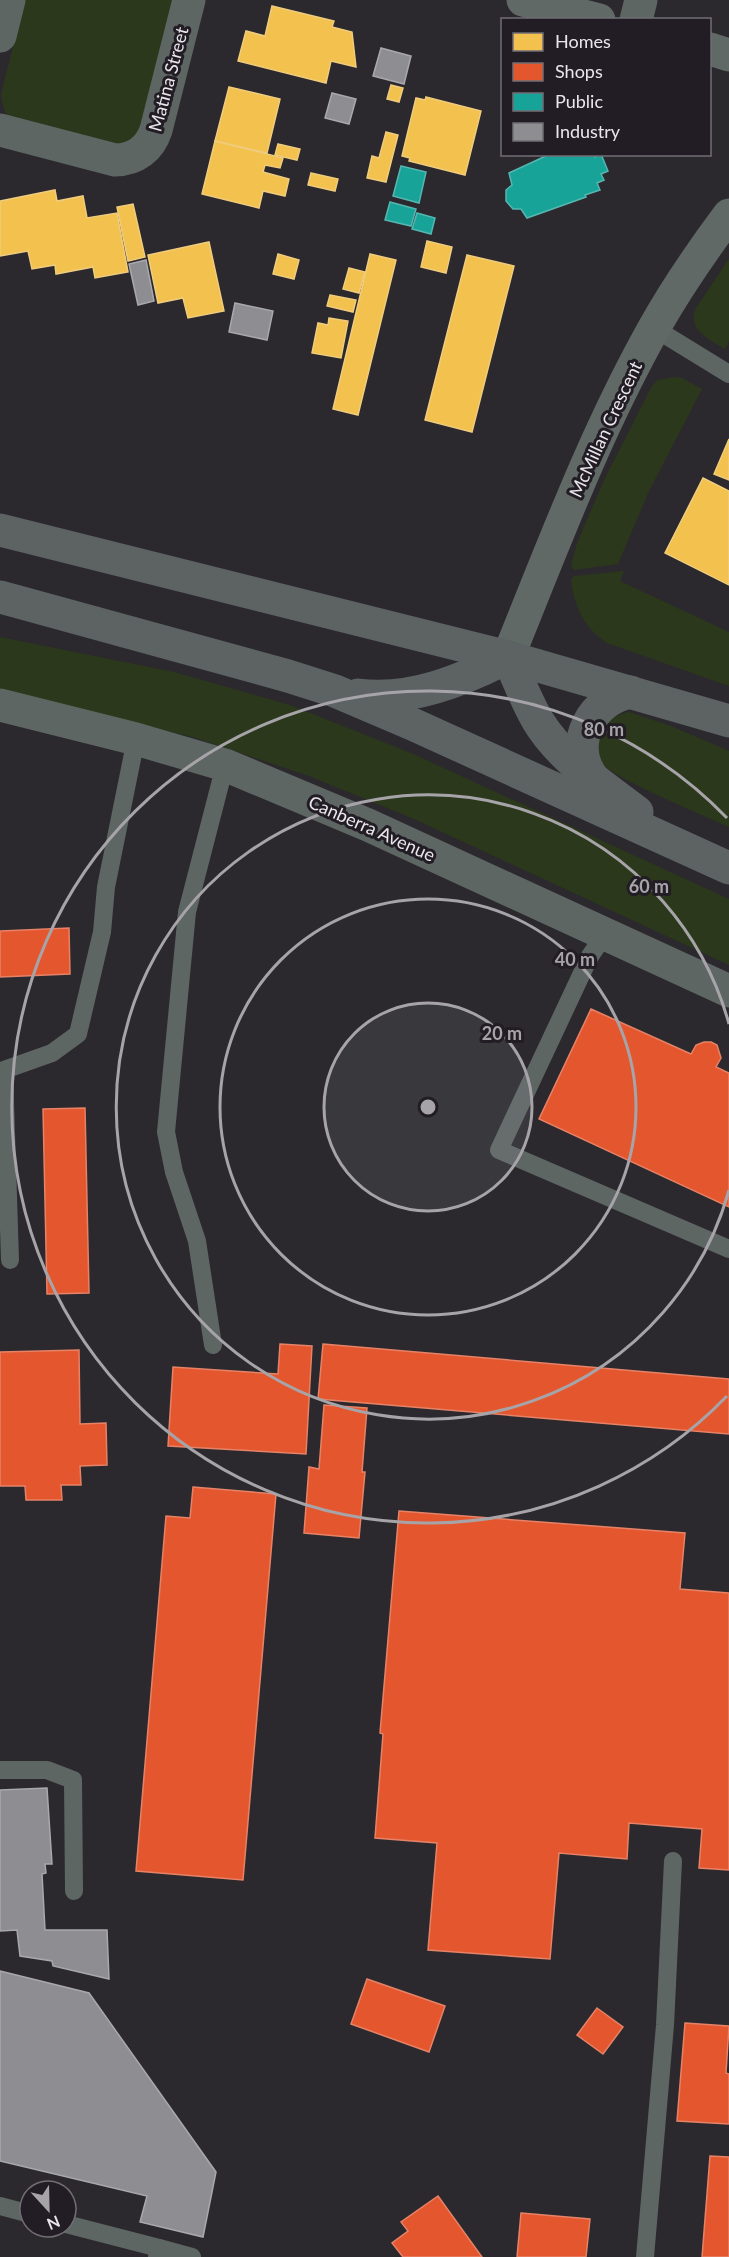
<svg xmlns="http://www.w3.org/2000/svg" width="729" height="2257" viewBox="0 0 729 2257" font-family="Lato,sans-serif">
<style>
.green{fill:#2b381b}
.homes{fill:#f2c14e;stroke:#f0cc7d;stroke-width:1.5}
.shops{fill:#e4572e;stroke:#e68267;stroke-width:1.5}
.public{fill:#17a398;stroke:#56b7b1;stroke-width:1.5}
.industry{fill:#8d8d92;stroke:#a9a8ad;stroke-width:1.5}
.lines{fill:none;stroke-linecap:round;stroke-linejoin:round}
.lane{stroke:#5e6663;stroke-width:18}
.street{stroke:#5e6663;stroke-width:33}
.secondary{stroke:#616966;stroke-width:33}
.highway{stroke:#5c6362;stroke-width:33}
.ring{fill:none;stroke:#a7a4a9;stroke-width:3}
.labels{text-anchor:middle;dominant-baseline:central;stroke-width:6;stroke-linejoin:round;paint-order:stroke}
.street-label{font-size:18px;fill:#eae6ec;stroke:#221d25}
.centre{fill:#a7a4a9;stroke:#221d25;stroke-width:3}
.ring-label{font-size:18px;text-anchor:middle;font-weight:bold;fill:#a7a4a9;stroke:#221d25;stroke-width:6;stroke-linejoin:round;paint-order:stroke}
</style>
<rect width="100%" height="100%" fill="#2b292d"/>
<g class="green">
<path d="M 25,0 L 176,0 L 143,129 L 123,148 L 8,116 C 3,109 2,102 1,94 Z"/>
<path d="M 729,259 L 729,341 L 725,349 C 710,340 686,329 696,308 Z"/>
<polygon points="674,377 682,378 702,389 649,491 618,564 574,570 571,566 577,543 605,478 652,386 658,380"/>
<path d="M 624,571 L 620,581 L 729,632 L 729,686 L 607,643 C 584,628 574,606 571,580 L 574,576 Z"/>
<polygon points="0,637 174,672 290,705 411,753 729,899 729,965 414,819 309,776 196,738 0,689"/>
<path d="M 629,712 L 671,726 L 729,751 L 729,827 C 709,818 609,776 602,763 C 597,752 598,743 601,732 C 604,721 618,714 629,712 Z"/>
</g>
<g class="homes">
<polygon points="272,6 334,21 332,27 352,32 356,67 331,61 326,83 238,61 246,31 265,36"/>
<polygon points="391,85 403,88 399,102 387,99"/>
<polygon points="229,87 280,99 267,153 215,141"/>
<polygon points="426,97 481,111 465,175 409,161 410,158 402,156 416,98 425,100"/>
<polygon points="386,132 398,135 386,182 367,178 372,156 379,158"/>
<polygon points="215,141 283,158 280,168 265,165 263,172 289,179 285,196 263,191 259,208 202,194"/>
<polygon points="278,144 300,149 297,160 275,155"/>
<polygon points="311,173 338,179 335,191 308,185"/>
<polygon points="55,190 57,201 83,196 87,218 117,213 128,272 95,278 93,267 56,274 55,265 32,269 28,251 0,256 0,201"/>
<polygon points="133,204 145,257 128,261 117,207"/>
<polygon points="427,241 452,247 446,273 421,267"/>
<polygon points="209,242 224,311 188,318 183,298 158,303 148,255"/>
<polygon points="278,254 299,260 294,279 273,274"/>
<polygon points="370,254 396,260 358,415 333,409"/>
<polygon points="467,255 514,266 472,432 425,420"/>
<polygon points="349,268 365,272 359,293 343,289"/>
<polygon points="330,295 356,300 353,312 327,306"/>
<polygon points="329,318 348,321 341,358 312,353 318,323 328,325"/>
<polygon points="729,439 729,480 714,474"/>
<polygon points="703,478 729,491 729,585 665,553"/>
</g>
<g class="shops">
<polygon points="69,928 70,974 0,977 0,931"/>
<polygon points="591,1009 691,1054 696,1045 704,1042 711,1042 717,1045 721,1058 716,1067 729,1073 729,1207 539,1119"/>
<polygon points="85,1108 89,1293 47,1294 43,1109"/>
<polygon points="280,1344 312,1346 306,1454 168,1446 173,1367 278,1374"/>
<polygon points="323,1344 729,1379 729,1434 318,1399"/>
<polygon points="79,1350 80,1424 106,1423 107,1465 80,1466 81,1485 61,1485 62,1500 26,1500 25,1486 0,1486 0,1352"/>
<polygon points="324,1405 367,1408 362,1472 365,1472 359,1538 304,1533 309,1467 319,1469"/>
<polygon points="193,1487 276,1494 243,1880 136,1871 166,1516 190,1518"/>
<polygon points="399,1511 685,1533 680,1589 729,1593 729,1870 699,1868 702,1829 629,1823 627,1859 559,1853 550,1959 428,1950 437,1843 375,1838 383,1734 380,1733"/>
<polygon points="367,1979 445,2006 429,2052 351,2024"/>
<polygon points="597,2008 623,2027 603,2054 577,2035"/>
<polygon points="685,2023 729,2026 726,2073 729,2074 729,2124 677,2121"/>
<polygon points="710,2156 729,2157 729,2257 702,2257"/>
<polygon points="438,2196 482,2257 403,2257 392,2243 408,2231 401,2222"/>
<polygon points="521,2213 590,2219 586,2257 517,2257"/>
</g>
<g class="public">
<polygon points="550,154 594,154 595,157 601,154 608,171 601,174 604,180 597,183 600,190 585,195 586,197 527,218 521,209 513,209 506,201 506,190 512,185 509,173"/>
<polygon points="401,166 426,172 419,203 393,196"/>
<polygon points="390,202 416,209 411,226 385,220"/>
<polygon points="417,213 435,218 431,234 412,229"/>
</g>
<g class="industry">
<polygon points="381,48 411,56 404,84 373,76"/>
<polygon points="332,93 356,99 349,124 325,118"/>
<polygon points="146,260 154,301 138,305 129,264"/>
<polygon points="235,303 273,311 267,340 229,332"/>
<polygon points="47,1788 52,1864 45,1864 46,1873 42,1874 45,1930 107,1930 109,1979 53,1966 52,1961 20,1956 17,1930 0,1931 0,1790"/>
<polygon points="0,1971 89,1993 216,2172 203,2237 140,2222 147,2196 0,2161"/>
</g>
<g class="lines">
<g class="lane">
<polyline points="654,328 729,374"/>
<polyline points="606,933 590,956 499,1150 729,1249"/>
<polyline points="10,1260 4,1070 52,1053 78,1034 102,932 106,887 136,739"/>
<polyline points="213,1345 197,1241 174,1172 166,1132 187,912 225,765"/>
<polyline points="0,1770 47,1770 73,1780 74,1891"/>
<polyline points="0,2206 30,2214"/>
<polyline points="66,2224 159,2248 157,2257"/>
<polyline points="159,2248 192,2257"/>
<polyline points="645,2257 665,2025 673,1861"/>
</g>
<g class="street">
<polyline points="636,20 641,0"/>
<polyline points="0,36 9,0"/>
<path d="M 0,130 L 115,160 C 136,160 150,148 156,130 L 189,0"/>
<polyline points="0,705 136,739 225,765 368,825 729,991"/>
</g>
<g class="secondary">
<polyline points="523,0 599,20"/>
<polyline points="710,49 729,55"/>
<path d="M 508,657 C 553,546 595,433 654,328 C 676,289 702,251 729,215"/>
</g>
<g class="highway">
<polyline points="0,530 508,657 729,721"/>
<polyline points="0,597 288,676 335,691 410,723 729,868"/>
<path d="M 508,657 C 518,678 526,701 538,721 C 561,759 602,785 637,812"/>
<path d="M 358,695 C 410,702 463,680 508,657"/>
<path d="M 592,777 C 568,743 592,699 631,692"/>
</g>
</g>
<circle cx="428" cy="1107" r="104" fill="#a7a4a9" fill-opacity=".12"/>
<g class="ring">
<circle cx="428" cy="1107" r="104"/>
<circle cx="428" cy="1107" r="208"/>
<path d="M729 1190A312 312 0 1 1 729 1024"/>
<path d="M727 1396A416 416 0 1 1 727 818"/>
</g>
<g class="labels">
<g class="street-label">
<text transform="translate(168 79) rotate(-75)">Matina Street</text>
<text transform="translate(605 429) rotate(-65)">McMillan Crescent</text>
<text transform="translate(372 828) rotate(24)">Canberra Avenue</text>
</g>
</g>
<circle cx="428" cy="1107" r="9" class="centre"/>
<g class="ring-label">
<text x="604" y="736">80 m</text>
<text x="649" y="893">60 m</text>
<text x="575" y="966">40 m</text>
<text x="502" y="1040">20 m</text>
</g>
<rect x="501" y="18" width="210" height="138" fill="#221d25" stroke="#726d75" stroke-width="1.5"/>
<rect x="513" y="33" width="30" height="18" fill="#f2c14e" stroke="#726d75" stroke-width="1.5"/>
<text x="555" y="48" font-size="18" fill="#eae6ec">Homes</text>
<rect x="513" y="63" width="30" height="18" fill="#e4572e" stroke="#726d75" stroke-width="1.5"/>
<text x="555" y="78" font-size="18" fill="#eae6ec">Shops</text>
<rect x="513" y="93" width="30" height="18" fill="#17a398" stroke="#726d75" stroke-width="1.5"/>
<text x="555" y="108" font-size="18" fill="#eae6ec">Public</text>
<rect x="513" y="123" width="30" height="18" fill="#8d8d92" stroke="#726d75" stroke-width="1.5"/>
<text x="555" y="138" font-size="18" fill="#eae6ec">Industry</text>
<g transform="translate(48 2209) rotate(158)"><circle r="28" fill="#221d25" stroke="#726d75" stroke-width="1.5"/>
<path d="M0-4.5L10 22L0 15L-10 22Z" fill="#a7a4a9"/>
<text y="-9" font-size="16" font-weight="bold" text-anchor="middle" fill="#eae6ec">N</text>
</g>
</svg>
